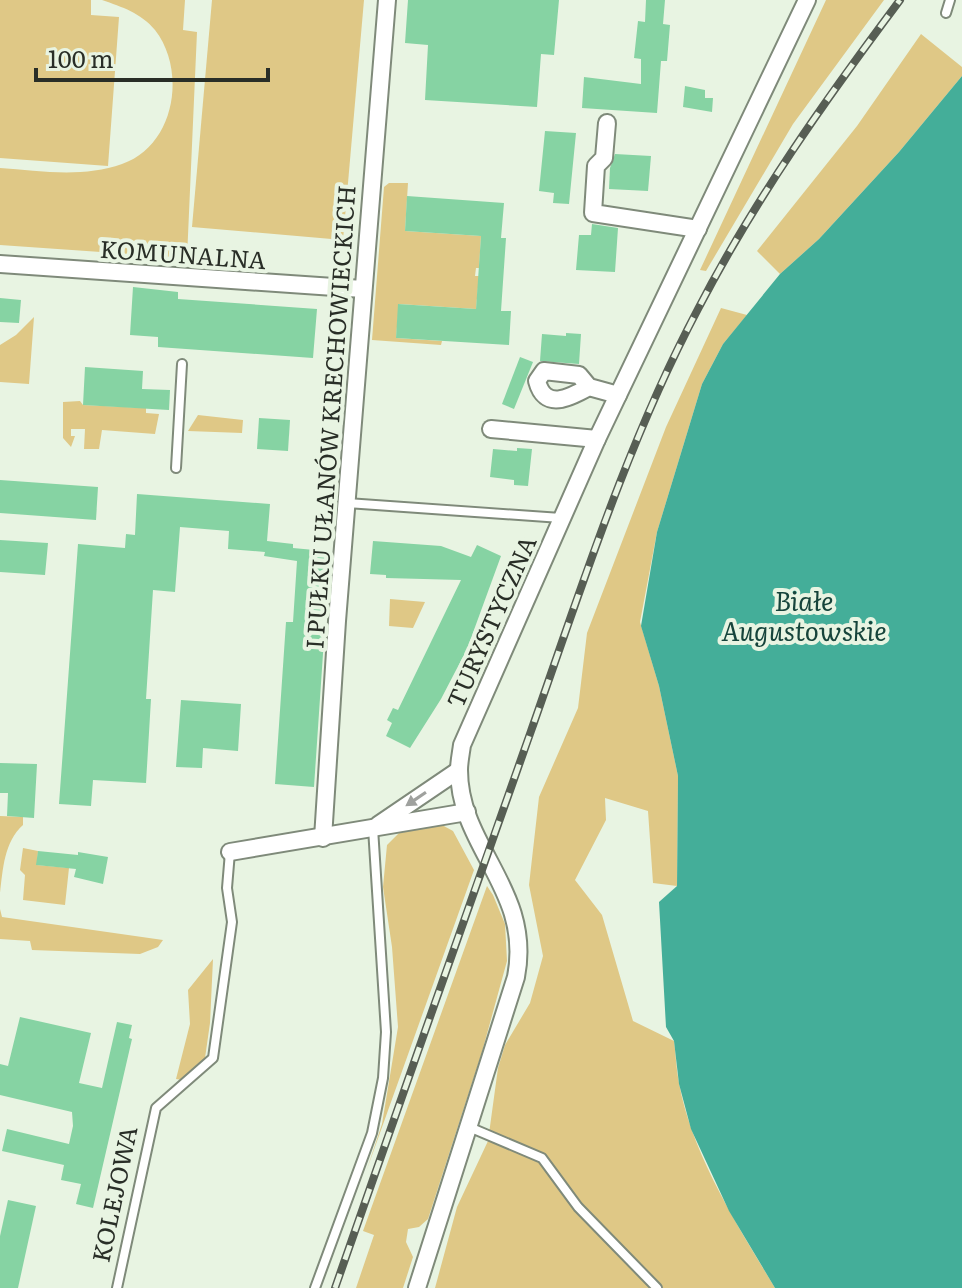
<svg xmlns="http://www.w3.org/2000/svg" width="962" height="1288" viewBox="0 0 962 1288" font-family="Literata,serif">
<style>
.green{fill:#dfc886}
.water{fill:#44ae99}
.building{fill:#86d3a3}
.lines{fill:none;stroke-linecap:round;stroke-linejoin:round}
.service-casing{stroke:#7f8a7a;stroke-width:12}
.minor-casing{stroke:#7f8a7a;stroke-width:20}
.service{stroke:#fff;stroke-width:8}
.minor{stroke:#fff;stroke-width:16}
.rail-casing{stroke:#575e54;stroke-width:8}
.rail{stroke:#e8f4e2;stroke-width:5;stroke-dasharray:15;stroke-linecap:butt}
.oneway{fill:#9fa19e}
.labels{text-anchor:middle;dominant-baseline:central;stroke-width:8;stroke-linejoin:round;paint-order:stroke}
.street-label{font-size:24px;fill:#292e27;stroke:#e8f4e2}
.water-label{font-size:26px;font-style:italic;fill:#16443b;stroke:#e8f4e2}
</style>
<rect width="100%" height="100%" fill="#e8f4e2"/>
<g class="green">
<polygon points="0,0 91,0 91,15 119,17 108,166 0,158"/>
<path d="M 102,0 L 185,0 L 183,30 L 197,32 L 187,258 L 0,245 L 0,168 C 40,171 83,178 122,164 C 175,146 187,71 155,30 C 141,13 122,7 102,0 Z"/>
<polygon points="212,0 364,0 343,240 192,227"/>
<polygon points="826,0 884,0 793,124 706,271 700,270"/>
<polygon points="921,34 962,67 962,76 899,152 819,239 780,274 757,251 857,126"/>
<polygon points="389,183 408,183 405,231 481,236 479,268 476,268 475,276 479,276 476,309 399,304 396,338 442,341 441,345 372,340 384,187"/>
<path d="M 721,308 L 747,315 L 723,344 L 702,384 L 657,532 L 640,622 L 659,686 L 678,776 L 677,886 L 653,883 L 648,811 L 605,798 L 606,820 L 575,880 L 602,915 L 633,1021 L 674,1041 C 676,1055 676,1069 679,1083 C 692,1155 738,1226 775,1288 L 435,1288 L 457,1207 L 488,1141 L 498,1068 L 505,1045 L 530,1003 L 543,956 L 529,885 L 539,797 L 578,708 L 587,633 L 666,427 Z"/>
<polygon points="34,317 29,384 0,382 0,345 16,335"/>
<polygon points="80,401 83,405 146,408 146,413 159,414 155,434 102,430 99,449 84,449 85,429 71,429 71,436 75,436 71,447 63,438 63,402"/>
<polygon points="198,415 243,420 242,433 188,431"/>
<polygon points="390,599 425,602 413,628 389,626"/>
<path d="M 0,816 L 23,817 L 23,825 C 4,842 3,869 0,893 Z"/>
<polygon points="442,825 453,831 474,870 366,1172 382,1124 398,1027 392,947 383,887 387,845 399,833"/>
<polygon points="23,848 38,851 37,865 69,868 65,905 23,900 25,875 20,870"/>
<polygon points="487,886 493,895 505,924 507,961 482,1052 428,1219 419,1227 408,1229 406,1242 413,1257 403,1288 356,1288 374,1235 363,1231"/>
<polygon points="0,909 2,917 163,940 158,947 140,954 32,950 30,941 0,939"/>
<polygon points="213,959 210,1023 205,1058 188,1081 176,1079 190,1024 188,990"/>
</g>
<polygon class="water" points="962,76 962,1288 775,1288 729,1211 691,1129 679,1084 674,1041 666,1027 659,902 677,886 678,776 659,686 641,626 657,532 702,384 723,344 780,274 819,239 899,152"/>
<g class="building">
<polygon points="408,0 559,0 554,55 541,54 537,107 425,100 428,45 405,43"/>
<polygon points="646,0 665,0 663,24 670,25 667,61 661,61 657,113 582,108 584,77 641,84 641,59 634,58 638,21 645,22"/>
<polygon points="685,86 705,90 705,98 713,98 712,112 683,107"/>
<polygon points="545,131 576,133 569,204 553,203 554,193 539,191"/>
<polygon points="615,154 651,156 648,191 609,189 610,168"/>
<polygon points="407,196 504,203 501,238 506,238 501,311 511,311 509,345 396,338 398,304 476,309 481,236 405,231"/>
<polygon points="592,224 618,228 615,272 576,270 579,235 591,235"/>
<polygon points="133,287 178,292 178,299 317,309 313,358 158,347 158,337 130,335"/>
<polygon points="0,298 21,300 19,323 0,322"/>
<polygon points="566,333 581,334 579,364 540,361 542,334 566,336"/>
<polygon points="520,357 533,362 514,409 502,404"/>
<polygon points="85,367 143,371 142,389 170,390 169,410 83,405"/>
<polygon points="259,418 290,420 288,451 257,449"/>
<polygon points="517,448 532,449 528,486 514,485 514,480 490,477 493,449 517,451"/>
<polygon points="0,480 98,487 96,520 0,513"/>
<polygon points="137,494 270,504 267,541 293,544 293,548 325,551 320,624 325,624 314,787 275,784 286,622 293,622 297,561 264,556 265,552 228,549 229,531 180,527 175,592 153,590 146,699 151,699 146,783 93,780 91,806 59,804 78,544 125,548 126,534 135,535"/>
<polygon points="0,540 48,543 45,575 0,572"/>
<polygon points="373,541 441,546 471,557 477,545 501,556 467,649 441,699 410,748 386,736 392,723 387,720 393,708 398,710 461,580 386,578 386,575 370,574"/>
<polygon points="181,700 241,704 238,751 203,748 202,768 176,767"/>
<polygon points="0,763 37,764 34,818 7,816 8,793 0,793"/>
<polygon points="38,851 78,855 78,852 108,857 103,884 74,877 76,869 36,865"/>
<polygon points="20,1017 91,1033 79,1083 102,1088 117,1022 132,1025 129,1038 132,1039 93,1208 76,1204 81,1184 61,1180 64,1165 2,1151 7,1129 69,1144 73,1126 72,1112 0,1095 0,1064 8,1066"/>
<polygon points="8,1200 36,1206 18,1288 0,1288 0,1236"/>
</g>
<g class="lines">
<g class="service-casing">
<g id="service">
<polyline points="946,13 950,0"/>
<polyline points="176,468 182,364"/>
<polyline points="347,503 561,518"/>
<polyline points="469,1127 542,1158 578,1207 657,1288"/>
<polyline points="117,1288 156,1108 213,1058 232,922 227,888 230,852"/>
<polyline points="315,1288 372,1133 383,1078 386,1032 373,828"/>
</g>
</g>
<g class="minor-casing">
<g id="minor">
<polyline points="607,123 604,158 596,166 593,213 698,229"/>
<polyline points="0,264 363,289"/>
<path d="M 589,387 C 569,398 545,411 537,381 L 544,371 L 579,375 L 589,387 L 618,395"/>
<polyline points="491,429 597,439"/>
<polyline points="378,825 459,770"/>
<polyline points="323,838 337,621 387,0"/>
<polyline points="230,852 467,812"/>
<path d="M 417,1288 L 516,977 C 533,890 459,848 459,770 C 459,762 461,753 462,745 L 597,439 L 807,0"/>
</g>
</g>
<use href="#service" class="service"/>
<use href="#minor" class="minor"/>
<g class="rail-casing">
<path id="rail" d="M 335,1288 C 400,1102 465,917 531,731 C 581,589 627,443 698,309 C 755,199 826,99 900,0"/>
</g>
<use href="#rail" class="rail"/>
</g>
<defs><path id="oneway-solid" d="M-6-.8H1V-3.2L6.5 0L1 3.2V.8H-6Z" transform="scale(2)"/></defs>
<use class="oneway" href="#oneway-solid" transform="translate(416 799) rotate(146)"/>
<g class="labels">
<g class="street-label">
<text transform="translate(183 253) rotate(4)">KOMUNALNA</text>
<text transform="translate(329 417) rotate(-86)">I PUŁKU UŁANÓW KRECHOWIECKICH</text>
<text transform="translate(490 621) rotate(-66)">TURYSTYCZNA</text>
<text transform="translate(113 1194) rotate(-78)">KOLEJOWA</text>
</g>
<g class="water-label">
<text x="804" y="599">Białe<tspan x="804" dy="30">Augustowskie</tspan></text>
</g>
</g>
<path d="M36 68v12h232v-12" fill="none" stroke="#292e27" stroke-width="4"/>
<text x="48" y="68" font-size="24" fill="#292e27" stroke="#e8f4e2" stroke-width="6" paint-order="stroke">100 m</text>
</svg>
